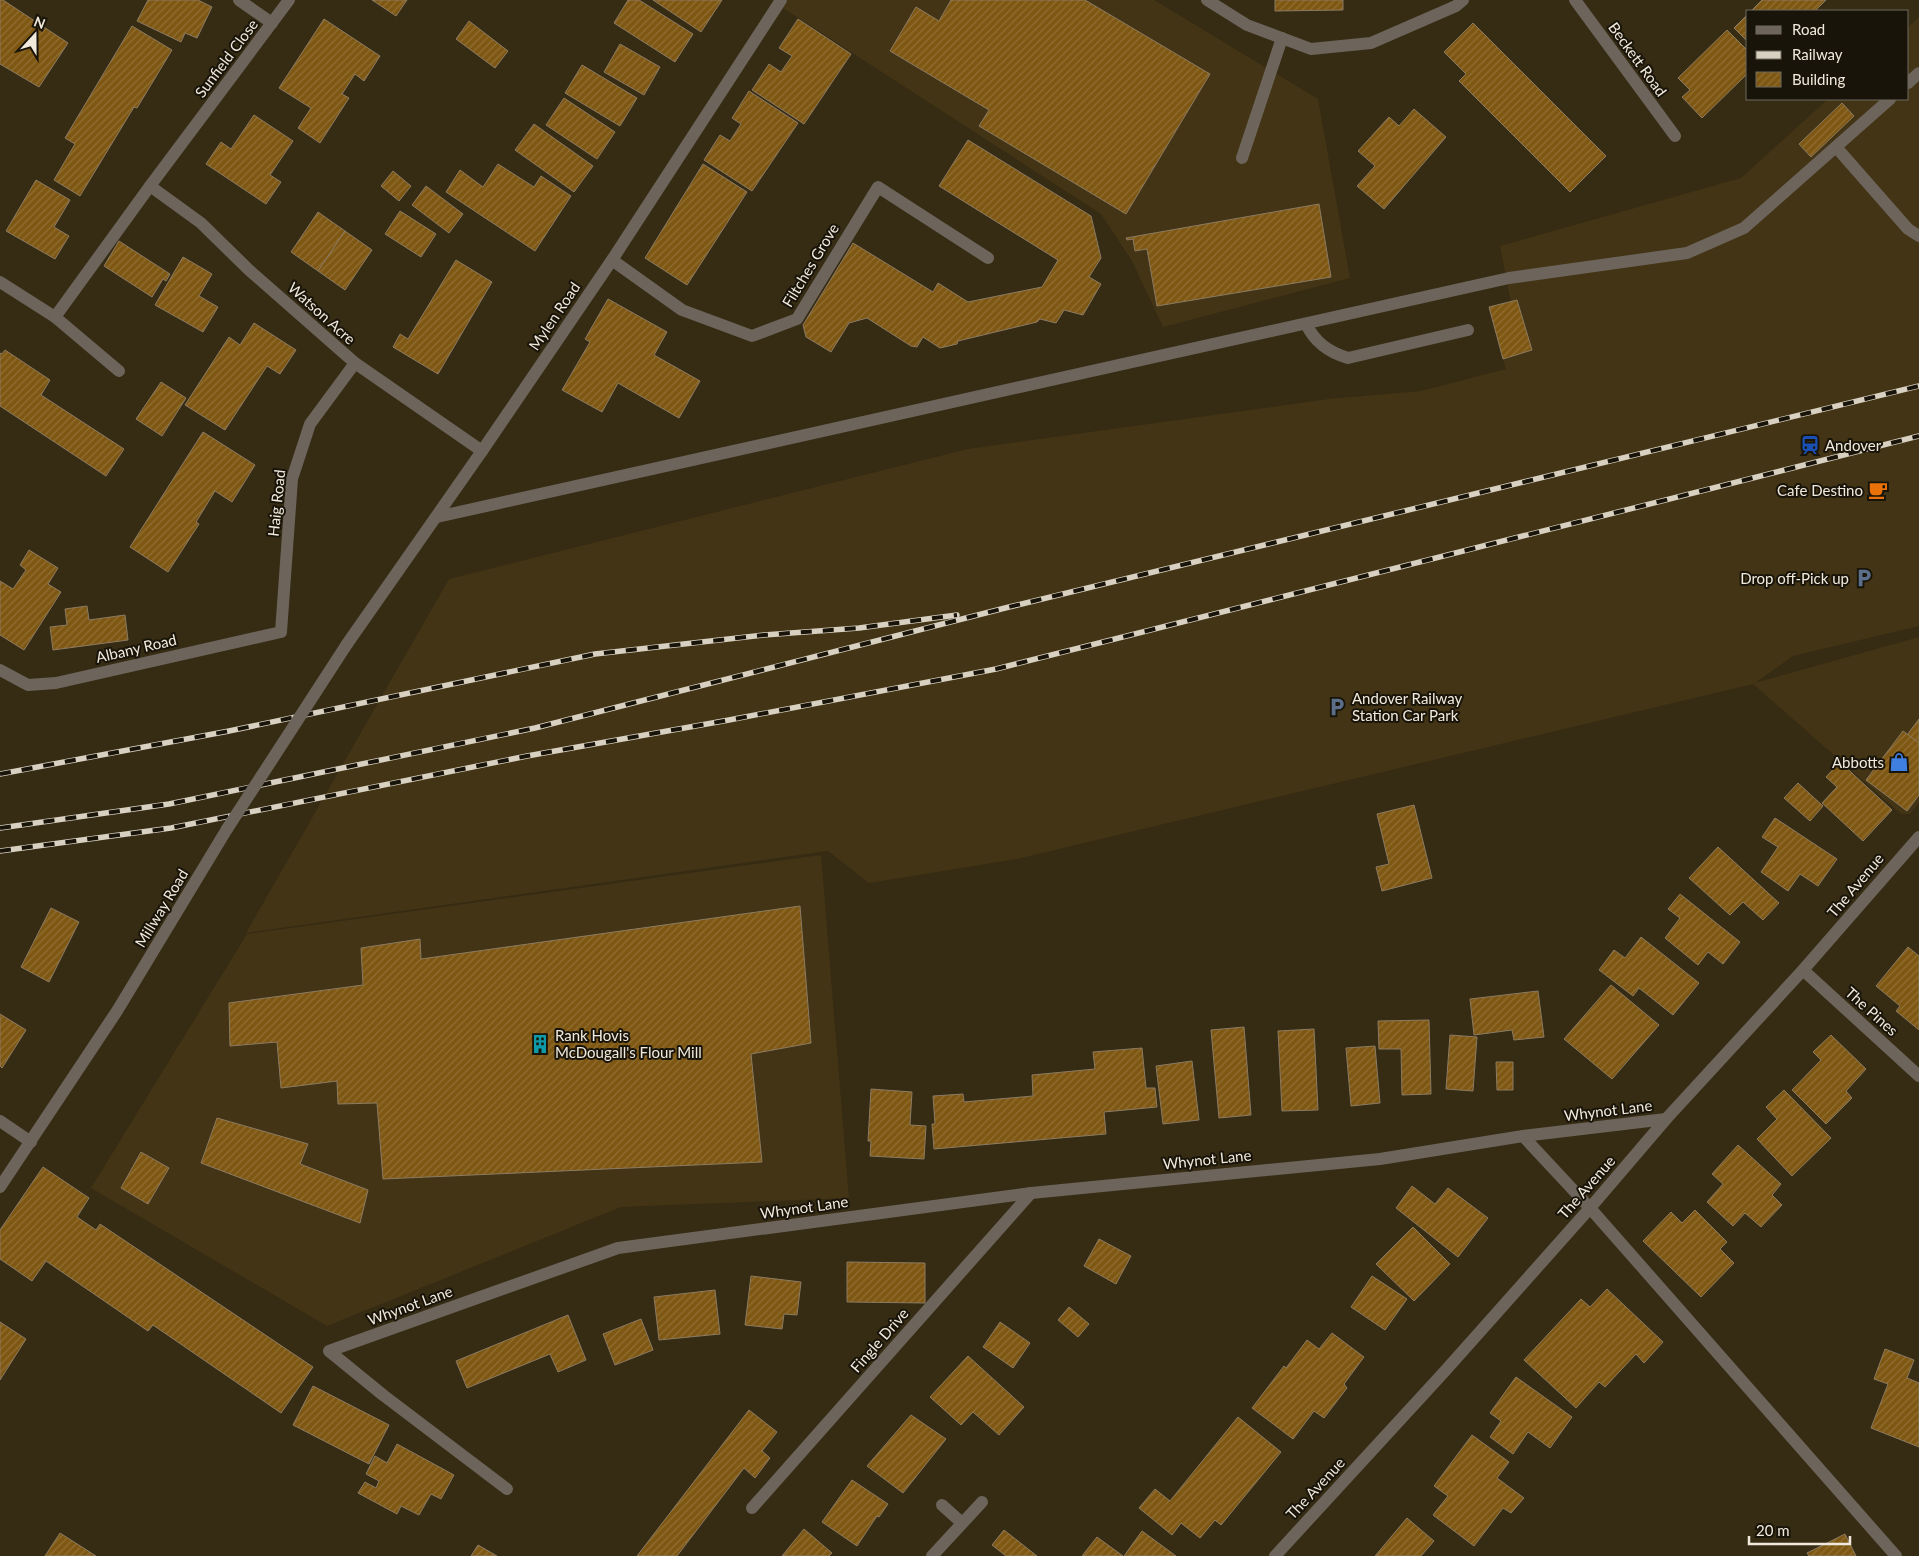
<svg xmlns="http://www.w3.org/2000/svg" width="1919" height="1556" viewBox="0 0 1919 1556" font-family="Lato,sans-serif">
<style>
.built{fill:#423415}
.building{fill:url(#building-hatch);stroke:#8c7b63}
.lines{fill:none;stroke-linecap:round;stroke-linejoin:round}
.minor{stroke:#6d645b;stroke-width:12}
.rail-casing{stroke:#d8d0c1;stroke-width:5.5}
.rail{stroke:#19140a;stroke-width:4;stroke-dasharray:11;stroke-linecap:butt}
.minor-bridge{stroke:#6d645b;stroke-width:12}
.labels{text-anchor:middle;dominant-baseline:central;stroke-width:4;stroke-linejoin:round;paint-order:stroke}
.street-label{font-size:15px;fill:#f1eadc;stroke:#19140a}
.poi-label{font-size:15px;fill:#f1eadc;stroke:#19140a;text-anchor:start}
</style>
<defs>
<pattern id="building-hatch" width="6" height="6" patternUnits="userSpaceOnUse" patternTransform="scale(1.25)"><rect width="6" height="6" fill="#7e5712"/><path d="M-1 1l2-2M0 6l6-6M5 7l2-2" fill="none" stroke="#916f34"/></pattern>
</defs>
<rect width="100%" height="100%" fill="#362b13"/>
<g class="built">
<polygon points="788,0 1154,0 1318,99 1350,278 1163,327 1132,261 1101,214 783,8"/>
<polygon points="1919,17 1919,626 1793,656 1755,683 1919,637 1919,803 1910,814 1901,814 1753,684 1017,859 869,883 828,851 246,933 449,579 968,449 1329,399 1421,391 1506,369 1503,359 1531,350 1517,300 1511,301 1509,293 1500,246 1741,178 1828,99 1908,99 1908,27"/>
<polygon points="821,855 849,1198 621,1207 327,1326 91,1188 247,934"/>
</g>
<g class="building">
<polygon points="0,0 3,0 68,43 39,87 0,64"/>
<polygon points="148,0 198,0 212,7 197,38 185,33 181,42 137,21"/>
<polygon points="372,0 407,0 396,16"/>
<polygon points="628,0 639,0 693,34 675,62 614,23"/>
<polygon points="653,0 722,0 701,32"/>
<polygon points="951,0 1085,0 1210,74 1126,214 979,126 989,110 890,51 916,7 939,21"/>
<polygon points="1275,0 1343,0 1343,10 1275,11"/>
<polygon points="1762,0 1826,0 1815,11 1751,11"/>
<polygon points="1748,14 1748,42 1734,28"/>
<polygon points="324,19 380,56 364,81 355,74 342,94 349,98 320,143 298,128 311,108 279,88"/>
<polygon points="798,19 851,54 804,124 752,90 769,64 781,72 792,56 779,48"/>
<polygon points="469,21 508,51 495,68 456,39"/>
<polygon points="1473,23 1606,156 1570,192 1459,81 1466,74 1444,52"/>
<polygon points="132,26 172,50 137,108 134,107 80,196 54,180 75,144 65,138"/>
<polygon points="1727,30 1748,51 1748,73 1702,118 1682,97 1690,90 1678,78"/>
<polygon points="620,44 660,67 644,95 604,72"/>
<polygon points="582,65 637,98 620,126 565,93"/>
<polygon points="749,91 798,123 752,191 704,160 720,135 730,141 741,124 732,118"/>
<polygon points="564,98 615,132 597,159 546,125"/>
<polygon points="1842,103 1854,116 1811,157 1799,144"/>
<polygon points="1414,109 1446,137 1384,209 1357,186 1375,166 1358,151 1389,117 1399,126"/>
<polygon points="254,115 293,141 270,175 281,182 266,204 206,164 221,142 231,149"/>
<polygon points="534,124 593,166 574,192 515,150"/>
<polygon points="968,140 1091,216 1101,258 1089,277 1101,284 1083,315 1064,310 1056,323 1040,319 1037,322 958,341 957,344 940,348 923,337 917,347 911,346 867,318 849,323 831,352 806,337 803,325 853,243 933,292 938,283 968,302 1042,287 1058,260 939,186"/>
<polygon points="498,164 534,187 541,176 571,196 535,251 446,192 460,170 483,187"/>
<polygon points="703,164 747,192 687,285 645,258"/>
<polygon points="393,171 411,186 399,201 381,186"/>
<polygon points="36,180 70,200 54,227 69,236 55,259 6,231"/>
<polygon points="426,186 463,214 449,233 412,205"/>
<polygon points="1319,204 1331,277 1157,306 1147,249 1135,251 1133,239 1127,240 1126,238"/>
<polygon points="400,211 436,234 421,257 385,234"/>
<polygon points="318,212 345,231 318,271 291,252"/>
<polygon points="345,231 372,250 345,290 318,271"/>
<polygon points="119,241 170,274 166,281 163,279 152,297 104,266"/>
<polygon points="183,257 212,274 199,296 218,307 203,332 155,305"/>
<polygon points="456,260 492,282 438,374 393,347 400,334 408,339"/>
<polygon points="608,299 667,332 654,355 700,381 679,418 618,383 602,412 562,390 590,342 585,339"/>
<polygon points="1517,300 1532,350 1503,359 1489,307"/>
<polygon points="254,323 296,350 280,374 267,366 225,430 185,405 229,337 240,345"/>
<polygon points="5,350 50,380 41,395 124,449 106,476 0,406 0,353 2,354"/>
<polygon points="161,382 186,398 162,436 136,419"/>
<polygon points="203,432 255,465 232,502 215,491 196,522 199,524 168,572 130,547"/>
<polygon points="29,550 58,568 48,584 61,592 24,650 0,635 0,581 13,589 26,570 20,565"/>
<polygon points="87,606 89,620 125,615 128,640 53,650 50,627 67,625 65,609"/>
<polygon points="1919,719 1919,743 1907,735"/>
<polygon points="1903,731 1919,743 1919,795 1907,811 1866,780"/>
<polygon points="1840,762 1892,810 1863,841 1822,803 1837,787 1826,777"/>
<polygon points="1798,783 1823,806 1810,821 1784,798"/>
<polygon points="1414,805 1432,878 1382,891 1376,867 1389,864 1377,814"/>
<polygon points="1775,818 1837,859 1818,886 1800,874 1788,891 1761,872 1778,847 1762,837"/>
<polygon points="1718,847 1779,903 1763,920 1743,902 1730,915 1689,878"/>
<polygon points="1680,894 1740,942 1723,964 1708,952 1698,965 1665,938 1680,918 1668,909"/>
<polygon points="800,906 811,1043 751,1054 762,1162 383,1179 377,1103 338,1104 337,1081 281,1088 277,1042 230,1046 229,1003 363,985 361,948 420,939 421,959"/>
<polygon points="51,908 79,922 49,982 21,967"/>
<polygon points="1641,937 1699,983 1673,1015 1639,988 1633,996 1599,970 1614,950 1625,958"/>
<polygon points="1908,947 1919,956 1919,1030 1896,1011 1900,1006 1876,986"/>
<polygon points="1611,985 1659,1025 1612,1079 1564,1039"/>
<polygon points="1538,991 1544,1037 1514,1040 1512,1030 1474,1035 1470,999"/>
<polygon points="0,1014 26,1030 2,1068 0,1066"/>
<polygon points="1429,1020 1431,1094 1402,1095 1401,1049 1379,1049 1378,1021"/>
<polygon points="1244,1027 1251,1115 1219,1118 1211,1030"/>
<polygon points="1314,1029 1318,1110 1282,1111 1278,1031"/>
<polygon points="1450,1035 1477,1037 1473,1091 1446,1089"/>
<polygon points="1831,1035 1866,1069 1846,1091 1852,1098 1826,1124 1792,1090 1821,1060 1813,1052"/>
<polygon points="1375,1046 1380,1103 1351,1106 1346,1048"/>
<polygon points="1142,1048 1146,1088 1155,1088 1157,1107 1104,1112 1106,1134 934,1149 932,1124 935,1124 933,1096 963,1094 964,1102 1033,1096 1032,1075 1095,1069 1093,1052"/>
<polygon points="1192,1061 1199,1120 1163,1124 1156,1066"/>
<polygon points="1496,1062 1513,1062 1513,1090 1497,1090"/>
<polygon points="871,1089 912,1092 910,1125 926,1126 924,1159 870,1156 871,1141 868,1141"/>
<polygon points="1784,1090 1831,1138 1792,1176 1757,1139 1777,1119 1766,1107"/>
<polygon points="217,1118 308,1144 300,1164 368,1190 360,1223 201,1163"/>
<polygon points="1738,1145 1781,1184 1772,1195 1782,1205 1761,1227 1745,1213 1733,1226 1707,1202 1723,1184 1712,1174"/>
<polygon points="141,1152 169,1168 148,1204 121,1188"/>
<polygon points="43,1167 89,1198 77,1217 96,1230 100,1224 313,1367 281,1413 153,1325 148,1331 46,1261 32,1281 0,1259 0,1230"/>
<polygon points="1412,1186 1435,1204 1448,1188 1488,1218 1458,1257 1396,1208"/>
<polygon points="1695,1210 1727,1242 1720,1249 1734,1263 1701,1297 1643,1241 1671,1212 1682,1223"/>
<polygon points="1413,1227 1450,1264 1414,1301 1376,1264"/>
<polygon points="1099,1239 1131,1256 1116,1284 1084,1266"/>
<polygon points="847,1262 925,1263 925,1303 847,1302"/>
<polygon points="751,1276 801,1282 797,1315 784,1314 782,1329 745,1325"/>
<polygon points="1372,1276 1407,1299 1385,1330 1351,1307"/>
<polygon points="1607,1289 1663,1342 1644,1363 1636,1354 1605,1387 1599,1382 1576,1408 1524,1360 1581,1299 1590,1307"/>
<polygon points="715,1290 720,1334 659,1340 654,1297"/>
<polygon points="1069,1307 1089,1324 1078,1337 1058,1320"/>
<polygon points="568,1315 586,1360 558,1372 550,1354 467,1388 456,1361"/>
<polygon points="641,1319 653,1350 615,1365 603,1334"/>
<polygon points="0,1322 26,1339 0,1380"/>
<polygon points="1000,1322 1030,1343 1013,1368 983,1347"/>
<polygon points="1332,1333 1364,1357 1344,1384 1347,1388 1324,1418 1314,1411 1293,1439 1252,1408 1284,1366 1286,1368 1307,1340 1319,1349"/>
<polygon points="1885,1349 1914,1360 1907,1378 1919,1383 1919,1447 1871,1428 1888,1384 1874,1379"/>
<polygon points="968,1356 1024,1407 999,1435 973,1412 961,1425 930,1397"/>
<polygon points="1516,1377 1572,1417 1550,1448 1528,1432 1513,1454 1490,1437 1501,1421 1490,1413"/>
<polygon points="313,1386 389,1425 369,1464 293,1425"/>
<polygon points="749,1410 777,1432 762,1451 770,1458 755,1478 744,1468 677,1556 637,1556"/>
<polygon points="911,1415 946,1439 903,1493 867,1466"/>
<polygon points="1238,1417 1281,1452 1221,1525 1215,1520 1200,1538 1181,1523 1172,1535 1139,1508 1155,1489 1170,1501"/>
<polygon points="1472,1435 1509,1462 1497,1478 1524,1498 1511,1513 1503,1508 1474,1546 1433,1515 1448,1496 1434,1486"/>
<polygon points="397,1444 454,1475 441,1499 431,1494 419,1515 401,1506 397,1514 358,1493 365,1482 376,1488 379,1481 366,1474 375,1456 387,1463"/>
<polygon points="852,1480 888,1504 879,1517 877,1516 857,1546 822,1522"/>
<polygon points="1407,1518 1434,1541 1421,1556 1375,1556"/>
<polygon points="804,1529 832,1553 829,1556 782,1556"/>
<polygon points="1004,1530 1037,1556 1006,1556 992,1545"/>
<polygon points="1142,1531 1176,1556 1124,1556"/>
<polygon points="60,1533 96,1556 45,1556"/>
<polygon points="1845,1534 1856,1556 1809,1556 1807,1553"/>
<polygon points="1097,1537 1123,1556 1082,1556"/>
<polygon points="478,1545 497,1556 471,1556"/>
</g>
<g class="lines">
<g class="minor">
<polyline points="239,0 272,23"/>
<polyline points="1207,0 1247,25 1311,49 1371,43 1456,6 1463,0"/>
<polyline points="1575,0 1675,136"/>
<polyline points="1908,83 1919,73"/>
<polyline points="1836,147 1908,229 1919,236"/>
<polyline points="1242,158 1282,38"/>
<polyline points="150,186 201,223 249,270 355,363 482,451"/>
<polyline points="612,260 682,310 752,336 797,319 878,187 988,258"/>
<polyline points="0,282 55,317 150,186 289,0"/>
<polyline points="55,317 119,371"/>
<path d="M 1306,324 C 1315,342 1328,352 1348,358 L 1468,330"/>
<polyline points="437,517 1509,278 1687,253 1744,228 1890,99"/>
<polyline points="347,644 482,451 612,260 781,0"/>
<polyline points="0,670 28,685 56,683 281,632 292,479 310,424 355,363"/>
<polyline points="1803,970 1919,1076"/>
<polyline points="0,1121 31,1142"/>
<polyline points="1523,1136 1590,1208 1896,1556"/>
<polyline points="0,1187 117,1011 227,829"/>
<polyline points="507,1489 383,1395 329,1351 618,1248 1031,1193 1380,1159 1523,1136 1666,1119"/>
<polyline points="942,1505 962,1523"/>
<polyline points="752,1508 1031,1193"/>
<polyline points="932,1556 982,1502"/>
<polyline points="1275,1556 1445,1371 1590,1208 1666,1119 1803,970 1919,837"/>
</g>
<g class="rail-casing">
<g id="rail">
<polyline points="0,774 229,731 595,654 764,635 859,628 957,615"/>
<polyline points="0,828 169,804 535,728 1009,607 1919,386"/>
<polyline points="0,851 171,828 527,756 729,720 996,669 1919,436"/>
</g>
</g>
<use href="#rail" class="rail"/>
<polyline class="minor-bridge" points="227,829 347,644"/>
</g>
<defs>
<g id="station-bare" transform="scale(1.5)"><path d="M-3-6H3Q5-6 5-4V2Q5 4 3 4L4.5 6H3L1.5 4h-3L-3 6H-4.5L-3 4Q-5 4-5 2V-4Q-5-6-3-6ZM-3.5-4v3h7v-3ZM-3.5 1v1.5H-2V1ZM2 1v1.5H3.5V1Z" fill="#1a4fb4" stroke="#19140a" stroke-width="2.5" paint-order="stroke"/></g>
<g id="cafe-bare" transform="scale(1.5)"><path d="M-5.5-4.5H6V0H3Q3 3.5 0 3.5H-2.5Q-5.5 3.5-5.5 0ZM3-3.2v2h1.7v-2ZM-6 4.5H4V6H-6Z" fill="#e8710a" stroke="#19140a" stroke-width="2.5" paint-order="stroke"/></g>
<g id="parking-bare" transform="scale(1.5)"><path d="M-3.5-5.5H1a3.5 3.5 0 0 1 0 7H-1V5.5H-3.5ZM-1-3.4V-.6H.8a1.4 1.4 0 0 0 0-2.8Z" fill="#5c6f8a" stroke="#19140a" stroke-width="2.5" paint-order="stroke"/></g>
<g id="shop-bare" transform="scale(1.5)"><path d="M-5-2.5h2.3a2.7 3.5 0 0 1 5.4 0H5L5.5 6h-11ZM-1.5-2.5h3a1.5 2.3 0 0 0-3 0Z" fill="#3f7fe0" stroke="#19140a" stroke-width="2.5" paint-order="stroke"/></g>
<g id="building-bare" transform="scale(1.5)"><path d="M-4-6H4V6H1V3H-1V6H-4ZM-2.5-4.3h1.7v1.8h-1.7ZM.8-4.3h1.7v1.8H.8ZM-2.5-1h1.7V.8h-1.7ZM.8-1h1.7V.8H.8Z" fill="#0f9aa8" stroke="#19140a" stroke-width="2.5" paint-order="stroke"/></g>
</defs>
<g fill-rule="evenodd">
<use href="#station-bare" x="1810" y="445"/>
<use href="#cafe-bare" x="1878" y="490"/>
<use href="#parking-bare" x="1864" y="578"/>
<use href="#parking-bare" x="1337" y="707"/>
<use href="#shop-bare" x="1899" y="762"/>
<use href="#building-bare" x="540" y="1044"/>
</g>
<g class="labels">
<g class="street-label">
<text transform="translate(226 58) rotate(-53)">Sunfield Close</text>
<text transform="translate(1638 59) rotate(54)">Beckett Road</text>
<text transform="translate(810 265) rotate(-59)">Filtches Grove</text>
<text transform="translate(322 313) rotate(42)">Watson Acre</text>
<text transform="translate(554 316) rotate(-56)">Mylen Road</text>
<text transform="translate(276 503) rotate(-84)">Haig Road</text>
<text transform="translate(136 648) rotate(-13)">Albany Road</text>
<text transform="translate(1855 885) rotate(-50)">The Avenue</text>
<text transform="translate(161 908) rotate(-59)">Millway Road</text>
<text transform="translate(1872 1011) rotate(42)">The Pines</text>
<text transform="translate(1608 1110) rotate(-7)">Whynot Lane</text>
<text transform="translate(1207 1159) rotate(-6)">Whynot Lane</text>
<text transform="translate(1586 1187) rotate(-49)">The Avenue</text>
<text transform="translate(804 1207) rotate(-8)">Whynot Lane</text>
<text transform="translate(410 1305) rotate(-20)">Whynot Lane</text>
<text transform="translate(879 1340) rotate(-49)">Fingle Drive</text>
<text transform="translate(1315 1488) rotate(-47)">The Avenue</text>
</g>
<g class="poi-label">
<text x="1825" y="445">Andover</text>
<text x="1863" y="490" text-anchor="end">Cafe Destino</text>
<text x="1849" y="578" text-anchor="end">Drop off-Pick up</text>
<text x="1352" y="698">Andover Railway<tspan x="1352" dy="17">Station Car Park</tspan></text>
<text x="1884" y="762" text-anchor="end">Abbotts</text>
<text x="555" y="1035">Rank Hovis<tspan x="555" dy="17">McDougall's Flour Mill</tspan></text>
</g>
</g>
<rect x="1746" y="10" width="162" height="90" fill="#19140a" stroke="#6f6a5e"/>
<rect x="1756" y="26" width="25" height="8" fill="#6d645b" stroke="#6f6a5e"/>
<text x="1792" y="35" font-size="15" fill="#f1eadc">Road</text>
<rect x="1756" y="51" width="25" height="8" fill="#d8d0c1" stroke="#6f6a5e"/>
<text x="1792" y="60" font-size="15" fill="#f1eadc">Railway</text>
<rect x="1756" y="72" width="25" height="15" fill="url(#building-hatch)" stroke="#6f6a5e"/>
<text x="1792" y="85" font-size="15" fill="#f1eadc">Building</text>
<g transform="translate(35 35) rotate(21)" stroke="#19140a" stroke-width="4" paint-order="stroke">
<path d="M0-4L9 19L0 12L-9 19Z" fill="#f1eadc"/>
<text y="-8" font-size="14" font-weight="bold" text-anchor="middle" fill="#f1eadc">N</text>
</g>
<path d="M1749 1536v8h101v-8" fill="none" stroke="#f1eadc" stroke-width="2.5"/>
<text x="1756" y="1536" font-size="15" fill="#f1eadc" stroke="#19140a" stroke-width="4" paint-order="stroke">20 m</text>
</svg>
